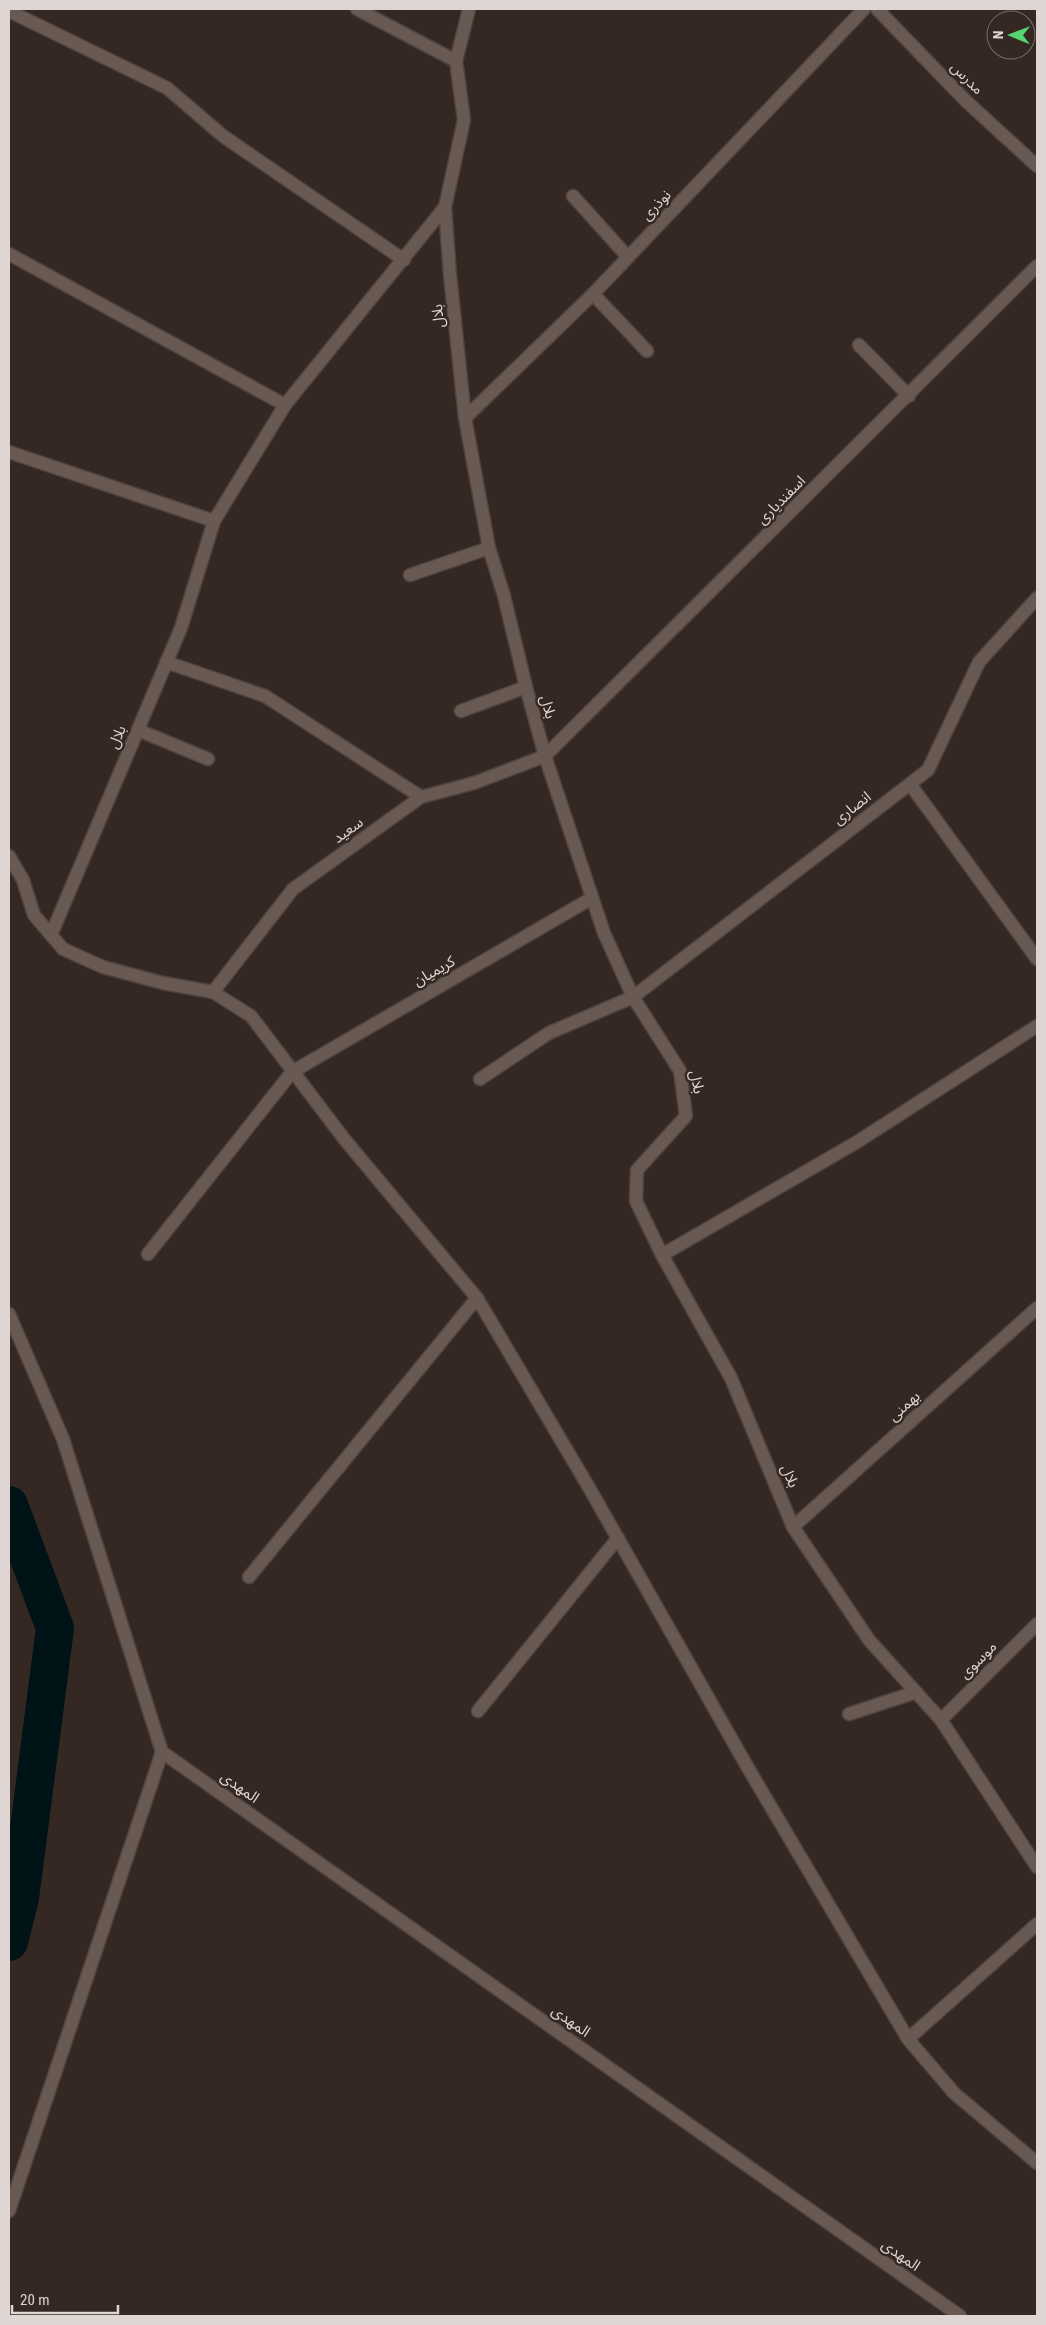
<svg xmlns="http://www.w3.org/2000/svg" width="1046" height="2325" viewBox="0 0 1046 2325" font-family="'Roboto Condensed','Noto Sans Arabic',sans-serif">
<style>
.lines{fill:none;stroke-linecap:round;stroke-linejoin:round}
.canal{stroke:#001317;stroke-width:38}
.service-casing{stroke:#4f4340;stroke-width:15}
.minor-casing{stroke:#4f4340;stroke-width:15}
.secondary-casing{stroke:#4f4340;stroke-width:15}
.service{stroke:#695953;stroke-width:12}
.minor{stroke:#695953;stroke-width:12}
.secondary{stroke:#695953;stroke-width:12}
.labels{text-anchor:middle;dominant-baseline:central;stroke-width:5;stroke-linejoin:round;paint-order:stroke}
.street-label{font-size:15px;fill:#dfd6d3;stroke:#352822}
</style>
<rect width="100%" height="100%" fill="#352822"/>
<g class="lines">
<polyline class="canal" points="9,1505 55,1628 20,1898 9,1942"/>
<g class="service-casing">
<g id="service">
<polyline points="573,196 628,257"/>
<polyline points="593,294 647,351"/>
<polyline points="859,345 909,396"/>
<polyline points="410,575 489,548"/>
<polyline points="166,662 265,696 421,797"/>
<polyline points="461,711 526,687"/>
<polyline points="138,730 208,759"/>
<polyline points="480,1079 549,1033 633,997"/>
<polyline points="148,1254 292,1072"/>
<polyline points="249,1577 477,1298"/>
<polyline points="478,1711 618,1538"/>
<polyline points="849,1714 916,1692"/>
<polyline points="908,2039 1037,1924"/>
</g>
</g>
<g class="minor-casing">
<g id="minor">
<polyline points="357,9 456,61"/>
<polyline points="469,9 456,61 464,120 445,207 450,275 465,418 489,548 504,596 526,687 545,756 604,933 633,997 680,1071 686,1116 637,1170 636,1201 662,1255 731,1378 793,1527 869,1640 941,1720 1037,1867"/>
<polyline points="9,11 167,88 223,136 404,260"/>
<polyline points="9,254 285,405"/>
<polyline points="465,418 593,294 864,9"/>
<polyline points="9,452 214,521"/>
<polyline points="910,784 1037,959"/>
<polyline points="9,856 23,880 34,915 63,949 103,967 163,983 213,992 251,1016 345,1140 477,1298 591,1491 748,1768 908,2039 954,2093 1037,2163"/>
<polyline points="51,935 181,628 214,521 285,405 445,207"/>
<polyline points="213,992 293,889 421,797 474,783 545,756 1037,266"/>
<polyline points="633,997 928,770 979,662 1037,598"/>
<polyline points="292,1072 592,898"/>
<polyline points="662,1255 857,1142 1037,1026"/>
<polyline points="793,1527 1037,1308"/>
<polyline points="941,1720 1037,1624"/>
<polyline points="9,2211 162,1752"/>
</g>
</g>
<g class="secondary-casing">
<g id="secondary">
<polyline points="877,9 966,101 1037,166"/>
<polyline points="9,1314 63,1439 162,1752 960,2316"/>
</g>
</g>
<use href="#service" class="service"/>
<use href="#minor" class="minor"/>
<use href="#secondary" class="secondary"/>
</g>
<g class="labels">
<g class="street-label">
<text transform="translate(967 78) rotate(45)">مدرس</text>
<text transform="translate(656 205) rotate(-46)">نوذری</text>
<text transform="translate(438 316) rotate(-96)">بلال</text>
<text transform="translate(781 500) rotate(-45)">اسفندیاری</text>
<text transform="translate(548 707) rotate(74)">بلال</text>
<text transform="translate(117 737) rotate(-67)">بلال</text>
<text transform="translate(852 808) rotate(-38)">انصاری</text>
<text transform="translate(348 830) rotate(-36)">سعید</text>
<text transform="translate(434 971) rotate(-30)">کریمیان</text>
<text transform="translate(697 1082) rotate(79)">بلال</text>
<text transform="translate(904 1406) rotate(-42)">بهمنی</text>
<text transform="translate(790 1476) rotate(67)">بلال</text>
<text transform="translate(978 1660) rotate(-45)">موسوی</text>
<text transform="translate(240 1787) rotate(35)">المهدی</text>
<text transform="translate(571 2021) rotate(35)">المهدی</text>
<text transform="translate(901 2255) rotate(35)">المهدی</text>
</g>
</g>
<rect width="1046" height="2325" fill="none" stroke="#dfd6d3" stroke-width="20"/>
<g transform="translate(1011 35) rotate(271)"><circle r="24" fill="#352822" stroke="#796e69"/>
<path d="M0-4L9 19L0 12L-9 19Z" fill="#55d671"/>
<text y="-8" font-size="14" font-weight="bold" text-anchor="middle" fill="#dfd6d3">N</text>
</g>
<path d="M12 2305v8h106v-8" fill="none" stroke="#dfd6d3" stroke-width="2.5"/>
<text x="20" y="2305" font-size="15" fill="#dfd6d3" stroke="#352822" stroke-width="4" paint-order="stroke">20 m</text>
</svg>
